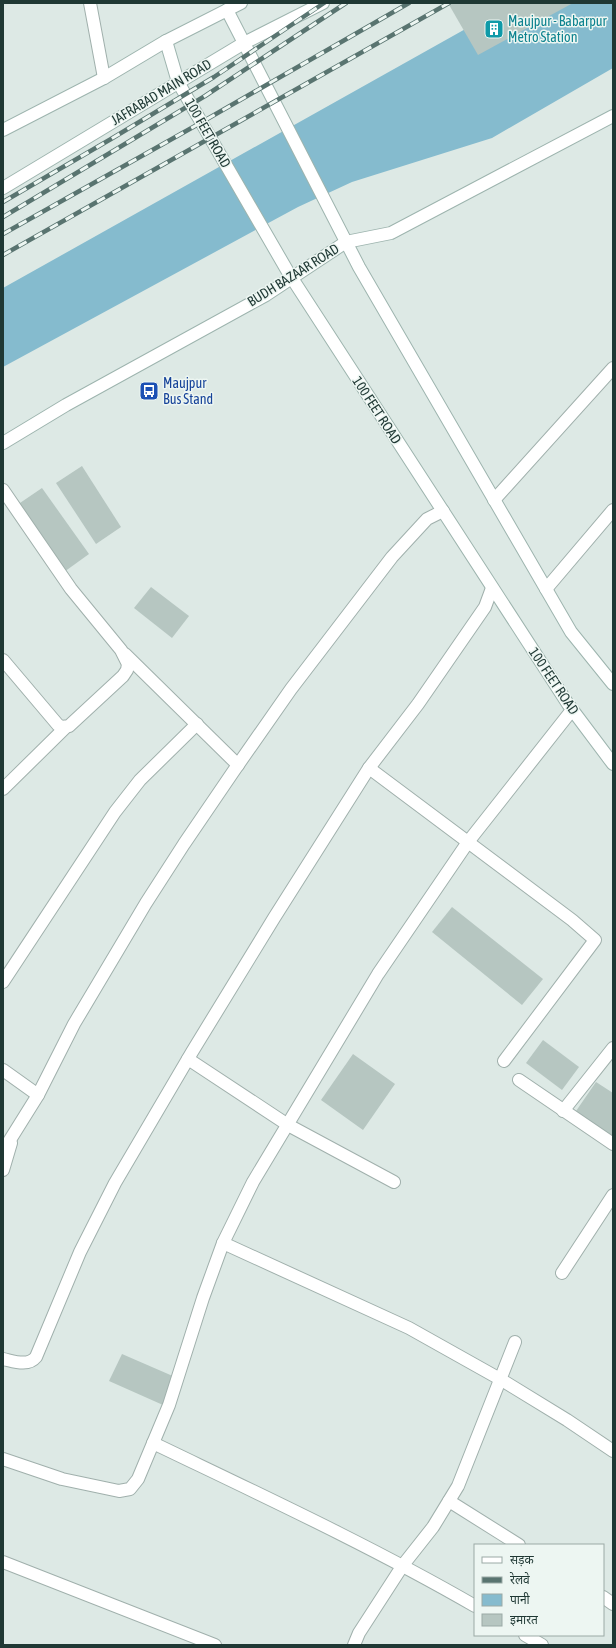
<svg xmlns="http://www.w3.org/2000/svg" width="616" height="1648" font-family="'Asap Condensed','Noto Sans Devanagari',sans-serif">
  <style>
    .water { fill: #85bbce }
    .building { fill: #b6c6c1 }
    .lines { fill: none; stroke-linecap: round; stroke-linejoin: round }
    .street-casing { stroke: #a0b0ac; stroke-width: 14 }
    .secondary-casing { stroke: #9db4ae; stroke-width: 14 }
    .street { stroke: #fff; stroke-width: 12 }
    .secondary { stroke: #fff; stroke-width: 12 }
    .rail-casing { stroke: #597470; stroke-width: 4.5 }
    .rail { stroke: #edf6f2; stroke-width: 3; stroke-dasharray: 9; stroke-linecap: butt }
    .labels { text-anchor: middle; stroke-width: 3; stroke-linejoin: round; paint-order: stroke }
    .culture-label { font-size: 14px; fill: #0d838f; stroke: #edf6f2; text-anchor: start }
    .street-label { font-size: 14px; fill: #1f3834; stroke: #edf6f2 }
    .transit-label { font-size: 14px; fill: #164399; stroke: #edf6f2; text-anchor: start }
  </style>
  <rect width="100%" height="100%" fill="#dde9e5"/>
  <!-- water -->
  <path class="water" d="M512,3H613V68L492,138L352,182L298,207L3,367V288Z"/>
  <!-- building -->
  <g class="building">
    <path d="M448,3H573L478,55Z"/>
    <path d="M82,466L121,527L96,544L56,483Z"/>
    <path d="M42,488L89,554L64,572L17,505Z"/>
    <path d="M151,587L189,616L172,638L134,608Z"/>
    <path d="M452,907L543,979L522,1005L432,932Z"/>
    <path d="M543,1040L579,1067L562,1090L526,1063Z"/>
    <path d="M353,1054L395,1084L363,1130L321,1100Z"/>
    <path d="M596,1082L613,1093V1141L574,1114Z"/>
    <path d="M122,1354L175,1377L163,1405L109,1381Z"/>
  </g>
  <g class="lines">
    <!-- street casing -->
    <g class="street-casing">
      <g id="street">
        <path d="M90,3L104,78"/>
        <path d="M3,490L71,589L121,650L128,664L127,670L123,676L69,726L62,727L58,725L3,660"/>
        <path d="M494,500L613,368"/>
        <path d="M546,589L613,510"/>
        <path d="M125,654L238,765"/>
        <path d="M369,768L572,920L595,940L504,1061"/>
        <path d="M3,789L66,727"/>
        <path d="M3,982L115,812L140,780L197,724"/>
        <path d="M188,1059L288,1125L394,1182"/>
        <path d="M3,1070L38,1095"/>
        <path d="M519,1080L613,1144"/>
        <path d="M563,1111L613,1048"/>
        <path d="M3,1151L38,1095L74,1024L146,903L184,844L233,772L291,689L392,557L427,519L443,511"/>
        <path d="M3,1170L11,1143"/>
        <path d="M223,1243L409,1328L500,1379L567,1420L613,1451"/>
        <path d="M562,1273L613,1195"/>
        <path d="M3,1359C13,1361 28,1367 36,1357L80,1252L115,1183L192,1052L274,918L369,768L418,704L485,607L492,588"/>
        <path d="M153,1443C261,1495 371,1546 475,1606"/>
        <path d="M3,1459L62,1479L119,1491L130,1489L138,1479L169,1405L203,1298L223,1243L253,1182L378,974L468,842L572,710"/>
        <path d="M449,1501L519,1545"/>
        <path d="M3,1562L215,1645"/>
        <path d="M603,1597L613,1604"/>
        <path d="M525,1635L542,1645"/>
        <path d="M354,1645L359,1633L403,1565L433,1527L458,1486L515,1342"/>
      </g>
    </g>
    <!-- secondary casing -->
    <g class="secondary-casing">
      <g id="secondary">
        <path d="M227,10L359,267L571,632L613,684"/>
        <path d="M166,41L178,82L288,272L568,704L613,764"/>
        <path d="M3,130L104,78L166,41L241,3"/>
        <path d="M3,188L244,43L323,3"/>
        <path d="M3,443L66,405L266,295L346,242L391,233L613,116"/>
      </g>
    </g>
    <!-- street -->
    <use href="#street" class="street"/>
    <!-- secondary -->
    <use href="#secondary" class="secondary"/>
    <!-- rail casing -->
    <g class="rail-casing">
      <g id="rail">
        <path d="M3,202L111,139L214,77L324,3"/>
        <path d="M3,217L205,96L346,3"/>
        <path d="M3,234L195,126L409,3"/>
        <path d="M3,255L449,3"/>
      </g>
    </g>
    <!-- rail -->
    <use href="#rail" class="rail"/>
  </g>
  <!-- icons -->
  <defs>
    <g id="building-square" transform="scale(1)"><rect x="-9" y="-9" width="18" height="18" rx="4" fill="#0f9aa8" stroke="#edf6f2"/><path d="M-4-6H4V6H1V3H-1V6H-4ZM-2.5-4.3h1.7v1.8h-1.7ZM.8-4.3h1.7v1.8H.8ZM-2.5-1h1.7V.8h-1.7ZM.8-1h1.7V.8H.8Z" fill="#fff"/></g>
    <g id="bus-square" transform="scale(1)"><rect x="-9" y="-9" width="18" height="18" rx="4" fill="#1a4fb4" stroke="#edf6f2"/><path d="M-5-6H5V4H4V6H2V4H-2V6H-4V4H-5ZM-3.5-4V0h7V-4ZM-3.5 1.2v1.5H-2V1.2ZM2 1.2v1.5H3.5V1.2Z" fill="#fff"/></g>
  </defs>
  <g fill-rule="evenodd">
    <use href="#building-square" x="494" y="29"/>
    <use href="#bus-square" x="149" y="391"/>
  </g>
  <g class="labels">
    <!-- culture labels -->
    <g class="culture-label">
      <text x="508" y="26">Maujpur - Babarpur<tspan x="508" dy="16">Metro Station</tspan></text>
    </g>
    <!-- street labels -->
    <g class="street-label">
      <text transform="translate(161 92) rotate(-31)" y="5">JAFRABAD MAIN ROAD</text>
      <text transform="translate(208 133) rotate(60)" y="5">100 FEET ROAD</text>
      <text transform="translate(293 275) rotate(-32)" y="5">BUDH BAZAAR ROAD</text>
      <text transform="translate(377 410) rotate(57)" y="5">100 FEET ROAD</text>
      <text transform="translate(554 681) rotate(56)" y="5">100 FEET ROAD</text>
    </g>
    <!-- transit labels -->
    <g class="transit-label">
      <text x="163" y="388">Maujpur<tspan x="163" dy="16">Bus Stand</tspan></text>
    </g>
  </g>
  <!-- border -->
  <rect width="616" height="1648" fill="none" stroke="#1f3834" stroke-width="8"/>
  <!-- legend -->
  <rect x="474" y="1544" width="130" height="92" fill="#edf6f2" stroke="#9baaa6"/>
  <rect x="482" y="1557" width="20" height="6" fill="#ffffff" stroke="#9baaa6"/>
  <text x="510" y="1564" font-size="12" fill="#1f3834">सड़क</text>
  <rect x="482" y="1577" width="20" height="6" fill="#597470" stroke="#9baaa6"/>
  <text x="510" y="1584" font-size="12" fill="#1f3834">रेलवे</text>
  <rect x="482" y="1594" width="20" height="12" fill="#85bbce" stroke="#9baaa6"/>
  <text x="510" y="1604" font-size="12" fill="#1f3834">पानी</text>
  <rect x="482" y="1614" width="20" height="12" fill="#b6c6c1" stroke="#9baaa6"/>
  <text x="510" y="1624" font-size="12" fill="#1f3834">इमारत</text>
</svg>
